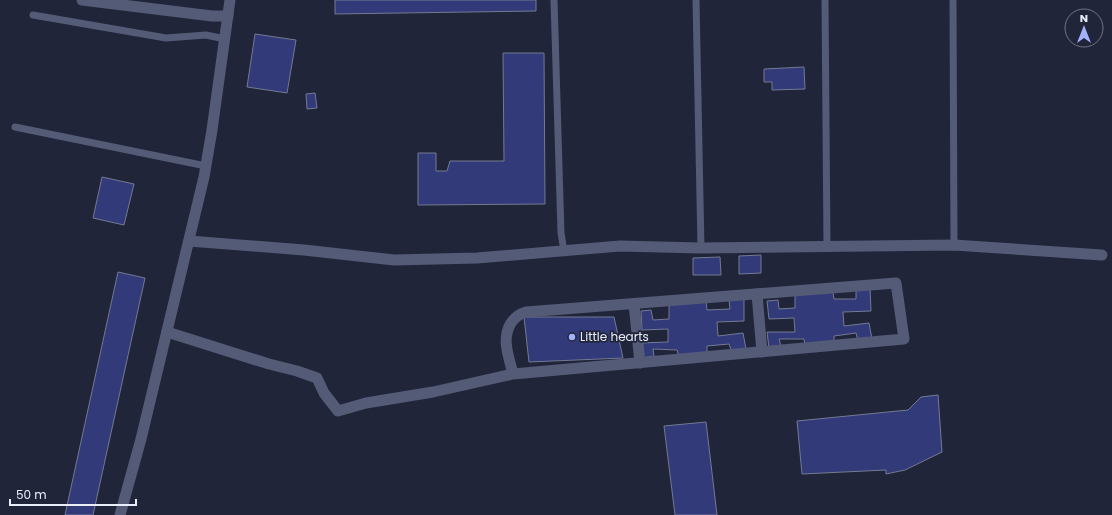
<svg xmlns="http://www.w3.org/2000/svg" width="1112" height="515" font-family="Poppins,sans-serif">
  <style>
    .building { fill: #323a79; stroke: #737a92 }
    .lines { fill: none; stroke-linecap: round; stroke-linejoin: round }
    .service { stroke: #545b77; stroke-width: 7 }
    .minor { stroke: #545b77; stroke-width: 11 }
    .poi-dot { fill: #a2b2fd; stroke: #202539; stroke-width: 1.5 }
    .labels { text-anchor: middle; stroke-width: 3.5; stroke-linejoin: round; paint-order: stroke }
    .poi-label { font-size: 12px; fill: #eaedfb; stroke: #202539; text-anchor: start }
  </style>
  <rect width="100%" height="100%" fill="#202539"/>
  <!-- building -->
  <g class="building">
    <path d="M335,0H536V11L335,14Z"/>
    <path d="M255,34L296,40L287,93L247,87Z"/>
    <path d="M503,53H544L545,204L418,205V153H436V171H447L450,161H504Z"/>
    <path d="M804,67L805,89L772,90V82H764V69Z"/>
    <path d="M315,93L317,108L307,109L306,94Z"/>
    <path d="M102,177L134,184L124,225L93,218Z"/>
    <path d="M761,255V273L739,274V256Z"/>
    <path d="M720,257L721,275H693V258Z"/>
    <path d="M118,272L145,278L93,515H65Z"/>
    <path d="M870,288L871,311L843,312L844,326L869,323L872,339L858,341L856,333L834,336V344L805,346L804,339H779L781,346L769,348L767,332H795L794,318L769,319L767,301L778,300L779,309L795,308V295L833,292L834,299H856V289Z"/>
    <path d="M744,299V321L717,322L718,336L743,333L746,349L732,352L729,344L707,346V354L679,357L677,350L653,349L654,356L642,358L641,343L668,342V329L642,330L641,311L651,310L653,320L669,319V305L706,302L707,310L730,309L729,300Z"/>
    <path d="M524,317H614L623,358L529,362Z"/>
    <path d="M938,395L942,452L905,470L886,474V470L802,474L797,421L908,410L921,397Z"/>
    <path d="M706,422L717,515H675L664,426Z"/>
  </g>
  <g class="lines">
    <!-- service -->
    <g class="service">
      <path d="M554,0L561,233L564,251"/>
      <path d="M696,0L701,248"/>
      <path d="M825,0L827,246"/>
      <path d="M953,0L954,245"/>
      <path d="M33,15L166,38L206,35L225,39"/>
      <path d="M15,127L206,166"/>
    </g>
    <!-- minor -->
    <g class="minor">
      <path d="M82,0L212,16H228"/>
      <path d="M189,241L304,250L394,260L477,258L620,246L701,248L954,245L1102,255"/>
      <path d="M757,294L762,352"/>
      <path d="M634,304L640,363"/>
      <path d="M167,332L269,364L297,371L317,378L324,393L338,411L366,403L433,392L513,374L904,339L896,283L526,312C519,314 515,317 511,323C501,339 509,357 513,374"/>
      <path d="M120,515L141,439L204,177L212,130L230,0"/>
    </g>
  </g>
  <!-- markers -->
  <circle class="poi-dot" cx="572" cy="337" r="4"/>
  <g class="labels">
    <!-- poi labels -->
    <g class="poi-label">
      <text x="580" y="341">Little hearts</text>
    </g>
  </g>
  <!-- north arrow -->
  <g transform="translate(1084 28)"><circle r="19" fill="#202539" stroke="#717587"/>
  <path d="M0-3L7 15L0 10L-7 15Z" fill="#a2b2fd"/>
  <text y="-6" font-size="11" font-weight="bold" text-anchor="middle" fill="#eaedfb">N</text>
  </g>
  <!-- scale -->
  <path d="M10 499v6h126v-6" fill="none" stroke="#eaedfb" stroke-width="2"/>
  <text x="16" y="499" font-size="12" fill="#eaedfb" stroke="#202539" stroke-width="3" paint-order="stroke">50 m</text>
</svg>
